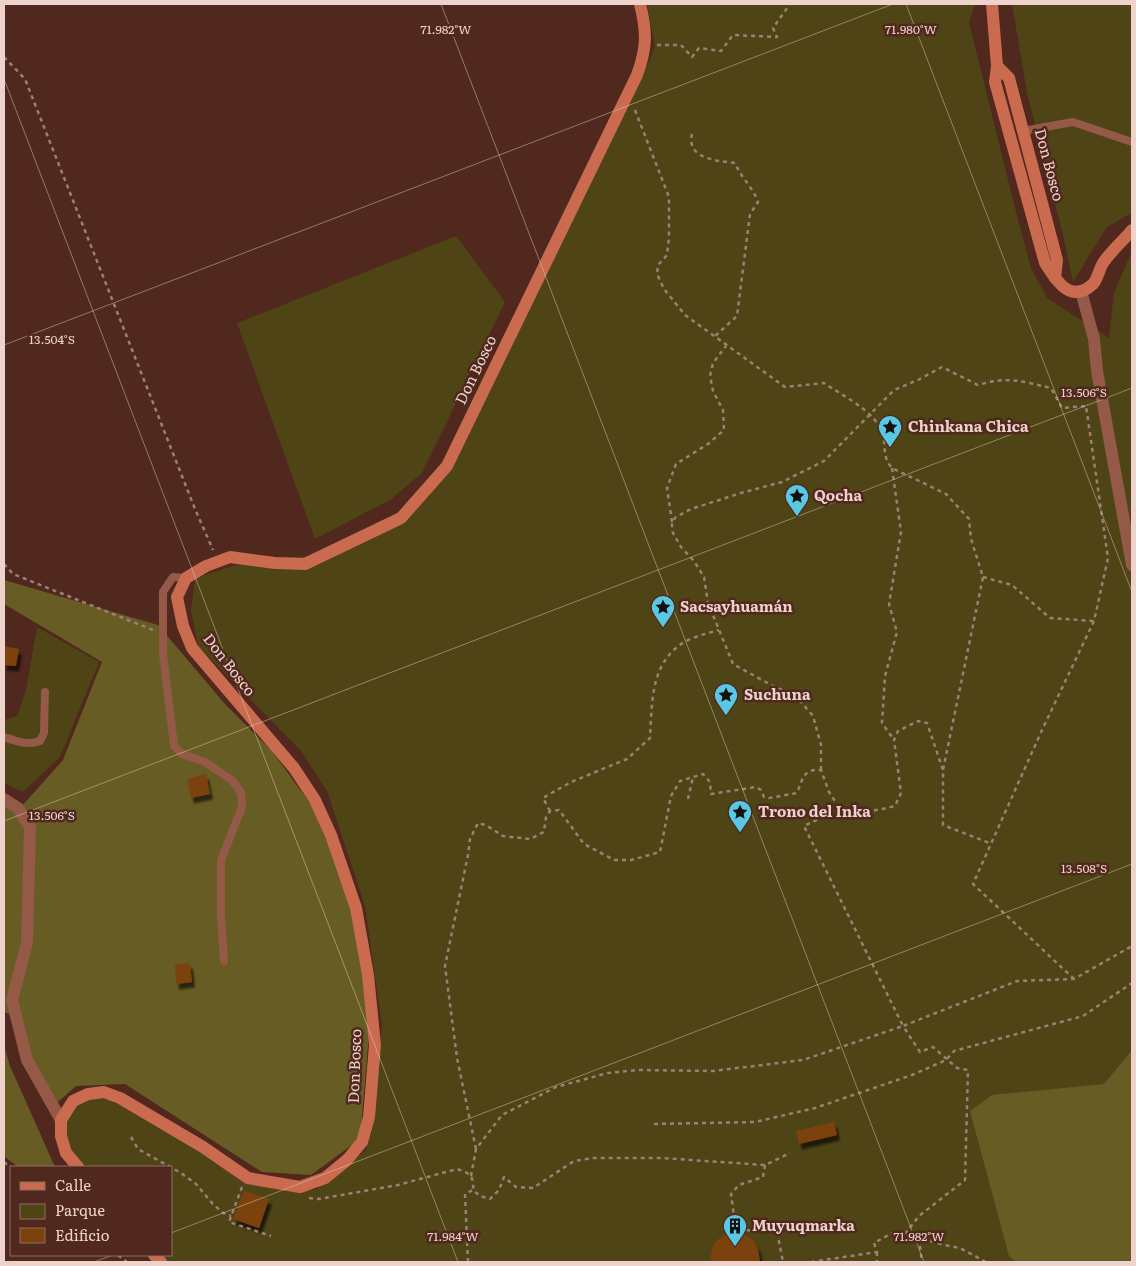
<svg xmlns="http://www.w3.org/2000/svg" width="1136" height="1266" font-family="Literata,serif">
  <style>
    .green { fill: #4e4415 }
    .forest { fill: #685c25 }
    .building { fill: #7c420b; filter: url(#shadow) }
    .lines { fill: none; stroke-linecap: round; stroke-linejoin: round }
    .path { stroke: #9f7e75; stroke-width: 2.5; stroke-dasharray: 4 4; stroke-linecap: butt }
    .lane { stroke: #955948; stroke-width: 8 }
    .street { stroke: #955948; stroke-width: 12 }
    .secondary { stroke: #ca6b50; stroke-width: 12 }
    .ticks { fill: none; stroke: #edd3cc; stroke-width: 1; stroke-opacity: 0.45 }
    .labels { text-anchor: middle; stroke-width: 5; stroke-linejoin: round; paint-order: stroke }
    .street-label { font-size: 15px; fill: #edd3cc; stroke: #50281d }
    .poi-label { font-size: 15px; font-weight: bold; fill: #edd3cc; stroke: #50281d; text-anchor: start }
    .ticks-label { font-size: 12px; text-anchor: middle; fill: #edd3cc; stroke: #50281d; stroke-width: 5; stroke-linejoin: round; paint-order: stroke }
  </style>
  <defs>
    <filter id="shadow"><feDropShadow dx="3" dy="5.5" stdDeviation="1" flood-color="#0009"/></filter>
  </defs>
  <rect width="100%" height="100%" fill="#50281d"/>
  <!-- green -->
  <g class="green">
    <path d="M647,4H975L969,22L1015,208L1031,268L1047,298L1109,338L1114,293L1132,251V1262H165L158,1255H171V1167H78L66,1153L65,1108L73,1101L104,1096L255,1184L315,1190L366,1150L382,1026L365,906L327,791L301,751L198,646L191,611L195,578L259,558L327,556L401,520L448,467L639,84L655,47Z"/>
    <path d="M1012,4H1132V213L1107,227L1073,282L1063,235L1027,93Z"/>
    <path d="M456,236L505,302L422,473L390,500L315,539L237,323Z"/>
    <path d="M37,627L99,662L60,757L23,792L4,783V720L17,716L26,690Z"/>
  </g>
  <!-- forest -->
  <g class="forest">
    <path d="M4,580L158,625L224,703L272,751L317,813L346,890L361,953L369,1035L360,1139L311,1175L262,1172L125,1084L76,1086L51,1108L12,1015L4,1012V796L22,806L63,760L102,662L4,604Z"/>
    <path d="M4,1046L10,1066L55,1167H18L4,1156Z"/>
    <path d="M1132,1050V1262H1016L1009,1256L970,1111L992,1095L1104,1084Z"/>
  </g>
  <!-- building -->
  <g class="building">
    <path d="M4,646L19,649L16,666L4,665Z"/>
    <path d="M206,774L210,794L191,798L187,779Z"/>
    <path d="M190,963L192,982L176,984L175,964Z"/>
    <path d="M834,1122L837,1135L799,1144L796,1131Z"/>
    <path d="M244,1191L269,1199L259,1228L233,1219Z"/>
    <path d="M734,1233H742L753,1240L758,1248L760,1262H710L712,1248L717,1240L727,1234Z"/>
  </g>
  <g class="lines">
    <!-- path -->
    <g class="path">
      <path d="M657,45H681L692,57L699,48L721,51L733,35L777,37L773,28L790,4"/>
      <path d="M4,57L25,79L195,509L213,550"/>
      <path d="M635,110L669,197V237L667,255L658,265L657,274L664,289L685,315L785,387L824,383C843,396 877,412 883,435C886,448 882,456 892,468L946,494L969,519L971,539L983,577L943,770V825L992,844"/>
      <path d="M692,134C686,159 718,161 735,163C741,178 753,187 758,202L750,214L737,316L714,337"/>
      <path d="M892,468L901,532L889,604L897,632L885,676L882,723L894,740"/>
      <path d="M672,522L667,488L676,464L708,444L724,430L723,410L713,391L710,376L713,363L726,346"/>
      <path d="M4,564L13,574L153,630"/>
      <path d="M983,577L1012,585L1050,618L1094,621"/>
      <path d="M821,770V745L813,716L802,703L790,693L773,686L733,664L708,603L704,577L694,561L681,547L672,531V522L676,517L691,509L741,493L782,482L824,461L894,390L918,380L942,367L978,385C1009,376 1020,381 1051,388L1062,408L1086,406"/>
      <path d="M688,799L693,777"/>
      <path d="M550,811L543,798L571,782L627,759L650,738C652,707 650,670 676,648C687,638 705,634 719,630"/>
      <path d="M1074,979L973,884L1042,730L1094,621L1108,558L1086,406L1088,405"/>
      <path d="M654,1124L755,1122L815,1108L912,1075L946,1060L954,1051L1083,1016L1132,983"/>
      <path d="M131,1137L138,1149L181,1173L196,1184L212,1203L223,1213L231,1216"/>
      <path d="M476,1149L457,1058L445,966L468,855L470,839L478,823L486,825L503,836L530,839L544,832L546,817L550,811L559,810L584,844L614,860H631L660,852L671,796L680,781L703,774L710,782L711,794L756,787L761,790L764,797L769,798L797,793C803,778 803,769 821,770L829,792L840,809C860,814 875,811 895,806L901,793L894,740L898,731L918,721L927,723L943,770"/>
      <path d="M4,1162L11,1168"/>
      <path d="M765,1165L763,1177L739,1185L731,1194L736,1230L777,1231L783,1262"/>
      <path d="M471,1176L476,1149L502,1115L556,1087L608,1073L638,1070L713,1071L803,1060L903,1026L804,826L840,809"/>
      <path d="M242,1187L229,1222L271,1236"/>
      <path d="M309,1198L319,1199L398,1185L457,1169C470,1173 474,1176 473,1190"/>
      <path d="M905,1234L919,1216L965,1180L968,1070L957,1068L933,1047L920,1052L903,1026L1017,981L1074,979L1132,946"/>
      <path d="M919,1238L922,1262"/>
      <path d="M877,1252V1262"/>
      <path d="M118,1255L127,1262"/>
      <path d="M468,1262L465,1194L473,1190L480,1196L490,1199L499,1190L504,1177L516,1187L533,1188L574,1161L593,1158H661L765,1165L790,1153"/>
      <path d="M811,1262L877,1252L874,1243L892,1233L905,1234L944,1245L960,1248L986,1262"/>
    </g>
    <!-- lane -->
    <g class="lane">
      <path d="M1023,131L1073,122L1132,142"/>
      <path d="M186,578L173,577L163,592V654L174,746L182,754L205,762L233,781L241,793L242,807L221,860V915L224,961"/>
      <path d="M4,737C16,741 28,746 40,741L44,733L45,692"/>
    </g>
    <!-- street -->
    <g class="street">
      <path d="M1081,291L1094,339L1097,371L1132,565"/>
      <path d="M4,799L18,808L30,827L27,943L12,1000L27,1060L61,1120"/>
    </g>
    <!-- secondary -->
    <g class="secondary">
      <path d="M992,4L997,66L995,82L1045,263C1056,280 1070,305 1093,284C1098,279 1099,269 1103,263C1111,251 1123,241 1132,230"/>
      <path d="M997,66L1009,78L1057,260L1055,278"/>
      <path d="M78,1167L66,1153L61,1136V1120L73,1101L88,1094L104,1092L120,1098L203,1147L248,1178L300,1187L325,1178L347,1160L362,1142L369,1117L375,1045L368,975L356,908L331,835L315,800L294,768L192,648L183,626L177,597L186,578L206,566L230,557L275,563L305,564L401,518L447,466L637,75C647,48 647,32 640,4"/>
      <path d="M154,1255L161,1262"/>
    </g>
  </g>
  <!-- ticks -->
  <path class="ticks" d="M441,4L924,1262M906,4L1132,592M4,79L458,1262M4,345L893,4M4,821L1132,388M171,1233L1132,864M94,1262L113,1255"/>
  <!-- icons -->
  <defs>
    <g id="sight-pin" transform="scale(1.25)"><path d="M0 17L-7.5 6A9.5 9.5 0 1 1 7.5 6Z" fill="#59c8e4" stroke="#50281d"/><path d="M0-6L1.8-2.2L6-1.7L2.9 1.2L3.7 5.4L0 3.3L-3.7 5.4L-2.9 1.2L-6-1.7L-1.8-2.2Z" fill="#111"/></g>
    <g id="building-pin" transform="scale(1.25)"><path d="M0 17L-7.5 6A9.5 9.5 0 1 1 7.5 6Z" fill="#59c8e4" stroke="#50281d"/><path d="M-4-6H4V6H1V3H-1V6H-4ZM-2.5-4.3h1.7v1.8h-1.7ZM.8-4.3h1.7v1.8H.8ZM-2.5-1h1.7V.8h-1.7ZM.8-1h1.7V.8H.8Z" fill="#111"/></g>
  </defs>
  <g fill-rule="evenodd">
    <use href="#sight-pin" x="890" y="427"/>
    <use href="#sight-pin" x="797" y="496"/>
    <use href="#sight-pin" x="663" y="607"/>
    <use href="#sight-pin" x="726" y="695"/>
    <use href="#sight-pin" x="740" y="812"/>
    <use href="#building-pin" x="735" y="1226"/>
  </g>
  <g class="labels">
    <!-- street labels -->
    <g class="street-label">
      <text transform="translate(1049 165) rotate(75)" y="5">Don Bosco</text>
      <text transform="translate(476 370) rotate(-64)" y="5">Don Bosco</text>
      <text transform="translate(229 665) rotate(52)" y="5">Don Bosco</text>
      <text transform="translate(355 1066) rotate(-88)" y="5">Don Bosco</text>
    </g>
    <!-- poi labels -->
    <g class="poi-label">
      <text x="908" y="432">Chinkana Chica</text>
      <text x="814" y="501">Qocha</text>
      <text x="680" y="612">Sacsayhuamán</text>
      <text x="744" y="700">Suchuna</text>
      <text x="758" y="817">Trono del Inka</text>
      <text x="752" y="1231">Muyuqmarka</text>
    </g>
  </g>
  <g class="ticks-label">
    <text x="446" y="34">71.982°W</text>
    <text x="911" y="34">71.980°W</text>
    <text x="52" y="344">13.504°S</text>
    <text x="1084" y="397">13.506°S</text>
    <text x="52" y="820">13.506°S</text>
    <text x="1084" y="873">13.508°S</text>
    <text x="453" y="1241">71.984°W</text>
    <text x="919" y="1241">71.982°W</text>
  </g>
  <!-- border -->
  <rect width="1136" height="1266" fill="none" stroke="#edd3cc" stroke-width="10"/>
  <!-- legend -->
  <rect x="10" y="1166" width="162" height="90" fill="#50281d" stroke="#8f6c63"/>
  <rect x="20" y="1182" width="25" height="8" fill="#ca6b50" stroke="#8f6c63"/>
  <text x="55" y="1191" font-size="15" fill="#edd3cc">Calle</text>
  <rect x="20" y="1204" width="25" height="15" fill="#4e4415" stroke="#8f6c63"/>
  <text x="55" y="1216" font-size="15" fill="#edd3cc">Parque</text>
  <rect x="20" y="1228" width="25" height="15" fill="#7c420b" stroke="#8f6c63"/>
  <text x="55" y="1241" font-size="15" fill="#edd3cc">Edificio</text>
</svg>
